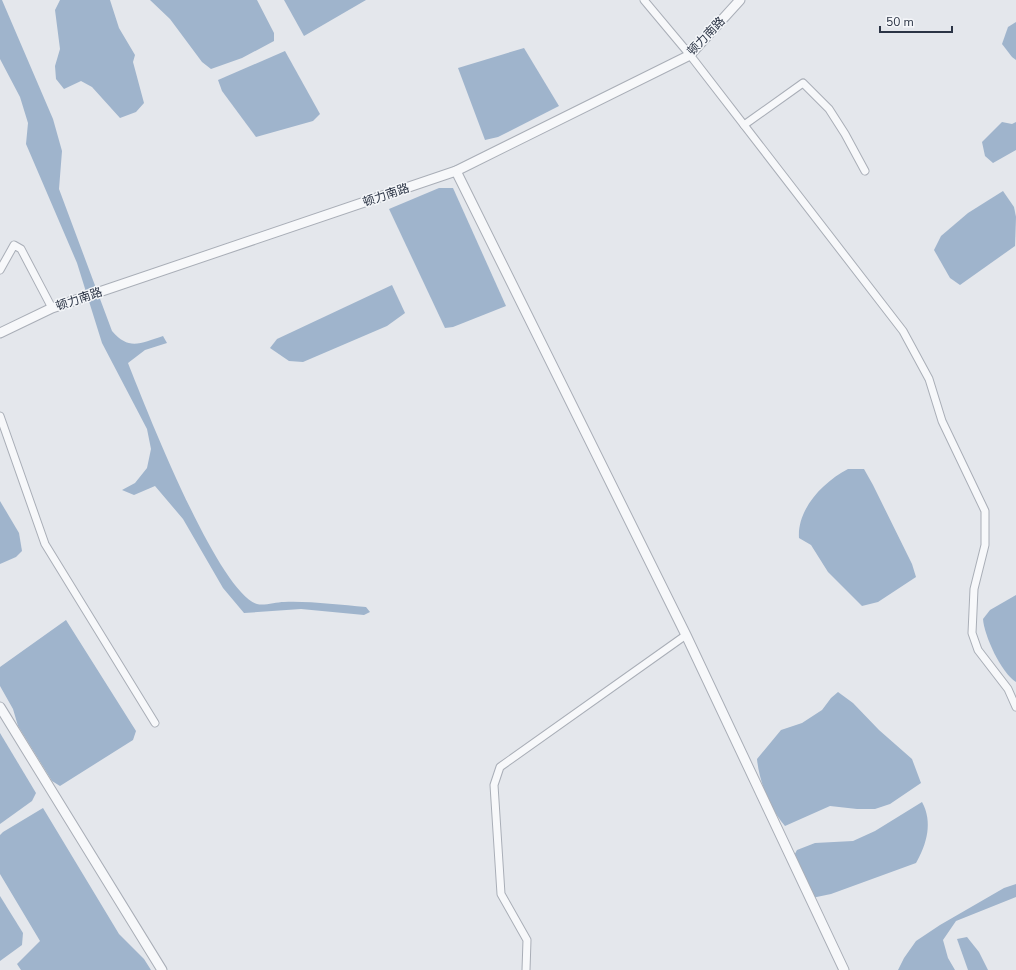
<svg xmlns="http://www.w3.org/2000/svg" width="1016" height="970" font-family="'Nunito Sans','Noto Sans SC',sans-serif">
  <style>
    .water { fill: #9fb4cc }
    .lines { fill: none; stroke-linecap: round; stroke-linejoin: round }
    .minor-casing { stroke: #a9aeb7; stroke-width: 9 }
    .tertiary-casing { stroke: #a9aeb7; stroke-width: 11 }
    .minor { stroke: #f7f8fa; stroke-width: 7 }
    .tertiary { stroke: #f7f8fa; stroke-width: 9 }
    .labels { text-anchor: middle; stroke-width: 3; stroke-linejoin: round; paint-order: stroke }
    .street-label { font-size: 12px; fill: #2b3445; stroke: #f4f6f9 }
  </style>
  <rect width="100%" height="100%" fill="#e4e7ec"/>
  <!-- water -->
  <g class="water">
    <path d="M0,0H2L53,119L62,151L59,189L112,331C129,351 141,343 163,336L167,343L145,350L128,363C145,406 217,591 257,604C264,606 276,602 284,602C311,601 339,605 366,607L370,612L364,615L301,609L244,613L223,588L183,519L155,486L134,495L122,490L135,483L147,468L151,449L147,429L102,343L77,263L26,144L28,123L20,97L0,59Z"/>
    <path d="M60,0H110L119,28L135,55L133,62L144,103L136,112L120,118L92,87L81,81L64,89L56,79L55,66L60,49L55,10Z"/>
    <path d="M150,0H257L274,33V41L242,58L211,69L202,62L170,19Z"/>
    <path d="M284,0H366L304,36Z"/>
    <path d="M1016,22V60L1012,57L1002,44L1008,27Z"/>
    <path d="M524,48L559,106L498,137L485,140L458,68Z"/>
    <path d="M285,51L320,114L313,121L256,137L222,91L218,80Z"/>
    <path d="M1002,122L1012,124L1016,122V150L993,163L985,156L982,142Z"/>
    <path d="M439,188H453L506,306L453,327L445,328L389,209Z"/>
    <path d="M1003,191L1014,207L1016,217L1015,246L960,285L950,278L934,250L941,236L968,213Z"/>
    <path d="M392,285L405,313L387,326L303,362L289,361L270,348L277,339Z"/>
    <path d="M848,469H864L873,485L912,564L916,577L878,602L862,606L828,572L811,545L799,538C797,509 823,482 848,469Z"/>
    <path d="M0,501L19,533L22,551L16,557L0,564Z"/>
    <path d="M1016,595V682C1001,673 984,635 983,619L990,610Z"/>
    <path d="M66,620L136,731L133,740L60,786L52,781L18,726L13,709L0,686V667Z"/>
    <path d="M838,692L853,703L879,730L912,759L921,783L890,804L875,809H857L830,806L785,826C770,809 759,781 757,759L781,730L802,723L822,710L831,698Z"/>
    <path d="M0,733L36,793L32,801L0,824Z"/>
    <path d="M922,802C933,822 927,844 916,863L831,894L807,899L791,861L797,850L815,843L853,841L875,831Z"/>
    <path d="M43,808L119,934L144,959L151,970H21L17,964L40,941L0,874V835L3,832Z"/>
    <path d="M1016,884V897L956,921L943,940L948,958L955,970H898L904,958L916,941L940,925L1004,888Z"/>
    <path d="M0,896L23,933L22,945L0,961Z"/>
    <path d="M967,937L979,952L988,970H968L957,939Z"/>
  </g>
  <g class="lines">
    <!-- minor casing -->
    <g class="minor-casing">
      <g id="minor">
        <path d="M644,0L690,55L903,331L929,379L942,421L985,511V545L974,589L972,633L978,650L1008,689L1016,707"/>
        <path d="M744,125L803,83L829,109L845,134L865,171"/>
        <path d="M0,270L14,245L21,249L52,308"/>
        <path d="M0,416L45,544L155,723"/>
        <path d="M526,970L527,940L501,894L494,785L500,767L686,635"/>
      </g>
    </g>
    <!-- tertiary casing -->
    <g class="tertiary-casing">
      <g id="tertiary">
        <path d="M456,171L686,635L844,970"/>
        <path d="M0,333L52,308L456,171L690,55L740,0"/>
        <path d="M0,707L162,970"/>
      </g>
    </g>
    <!-- minor -->
    <use href="#minor" class="minor"/>
    <!-- tertiary -->
    <use href="#tertiary" class="tertiary"/>
  </g>
  <g class="labels">
    <!-- street labels -->
    <g class="street-label">
      <text transform="translate(706 36) rotate(-46)" y="4">顿力南路</text>
      <text transform="translate(386 195) rotate(-19)" y="4">顿力南路</text>
      <text transform="translate(79 299) rotate(-19)" y="4">顿力南路</text>
    </g>
  </g>
  <!-- scale -->
  <path d="M880 26v6h72v-6" fill="none" stroke="#2b3445" stroke-width="2"/>
  <text x="886" y="26" font-size="12" fill="#2b3445" stroke="#f4f6f9" stroke-width="3" paint-order="stroke">50 m</text>
</svg>
